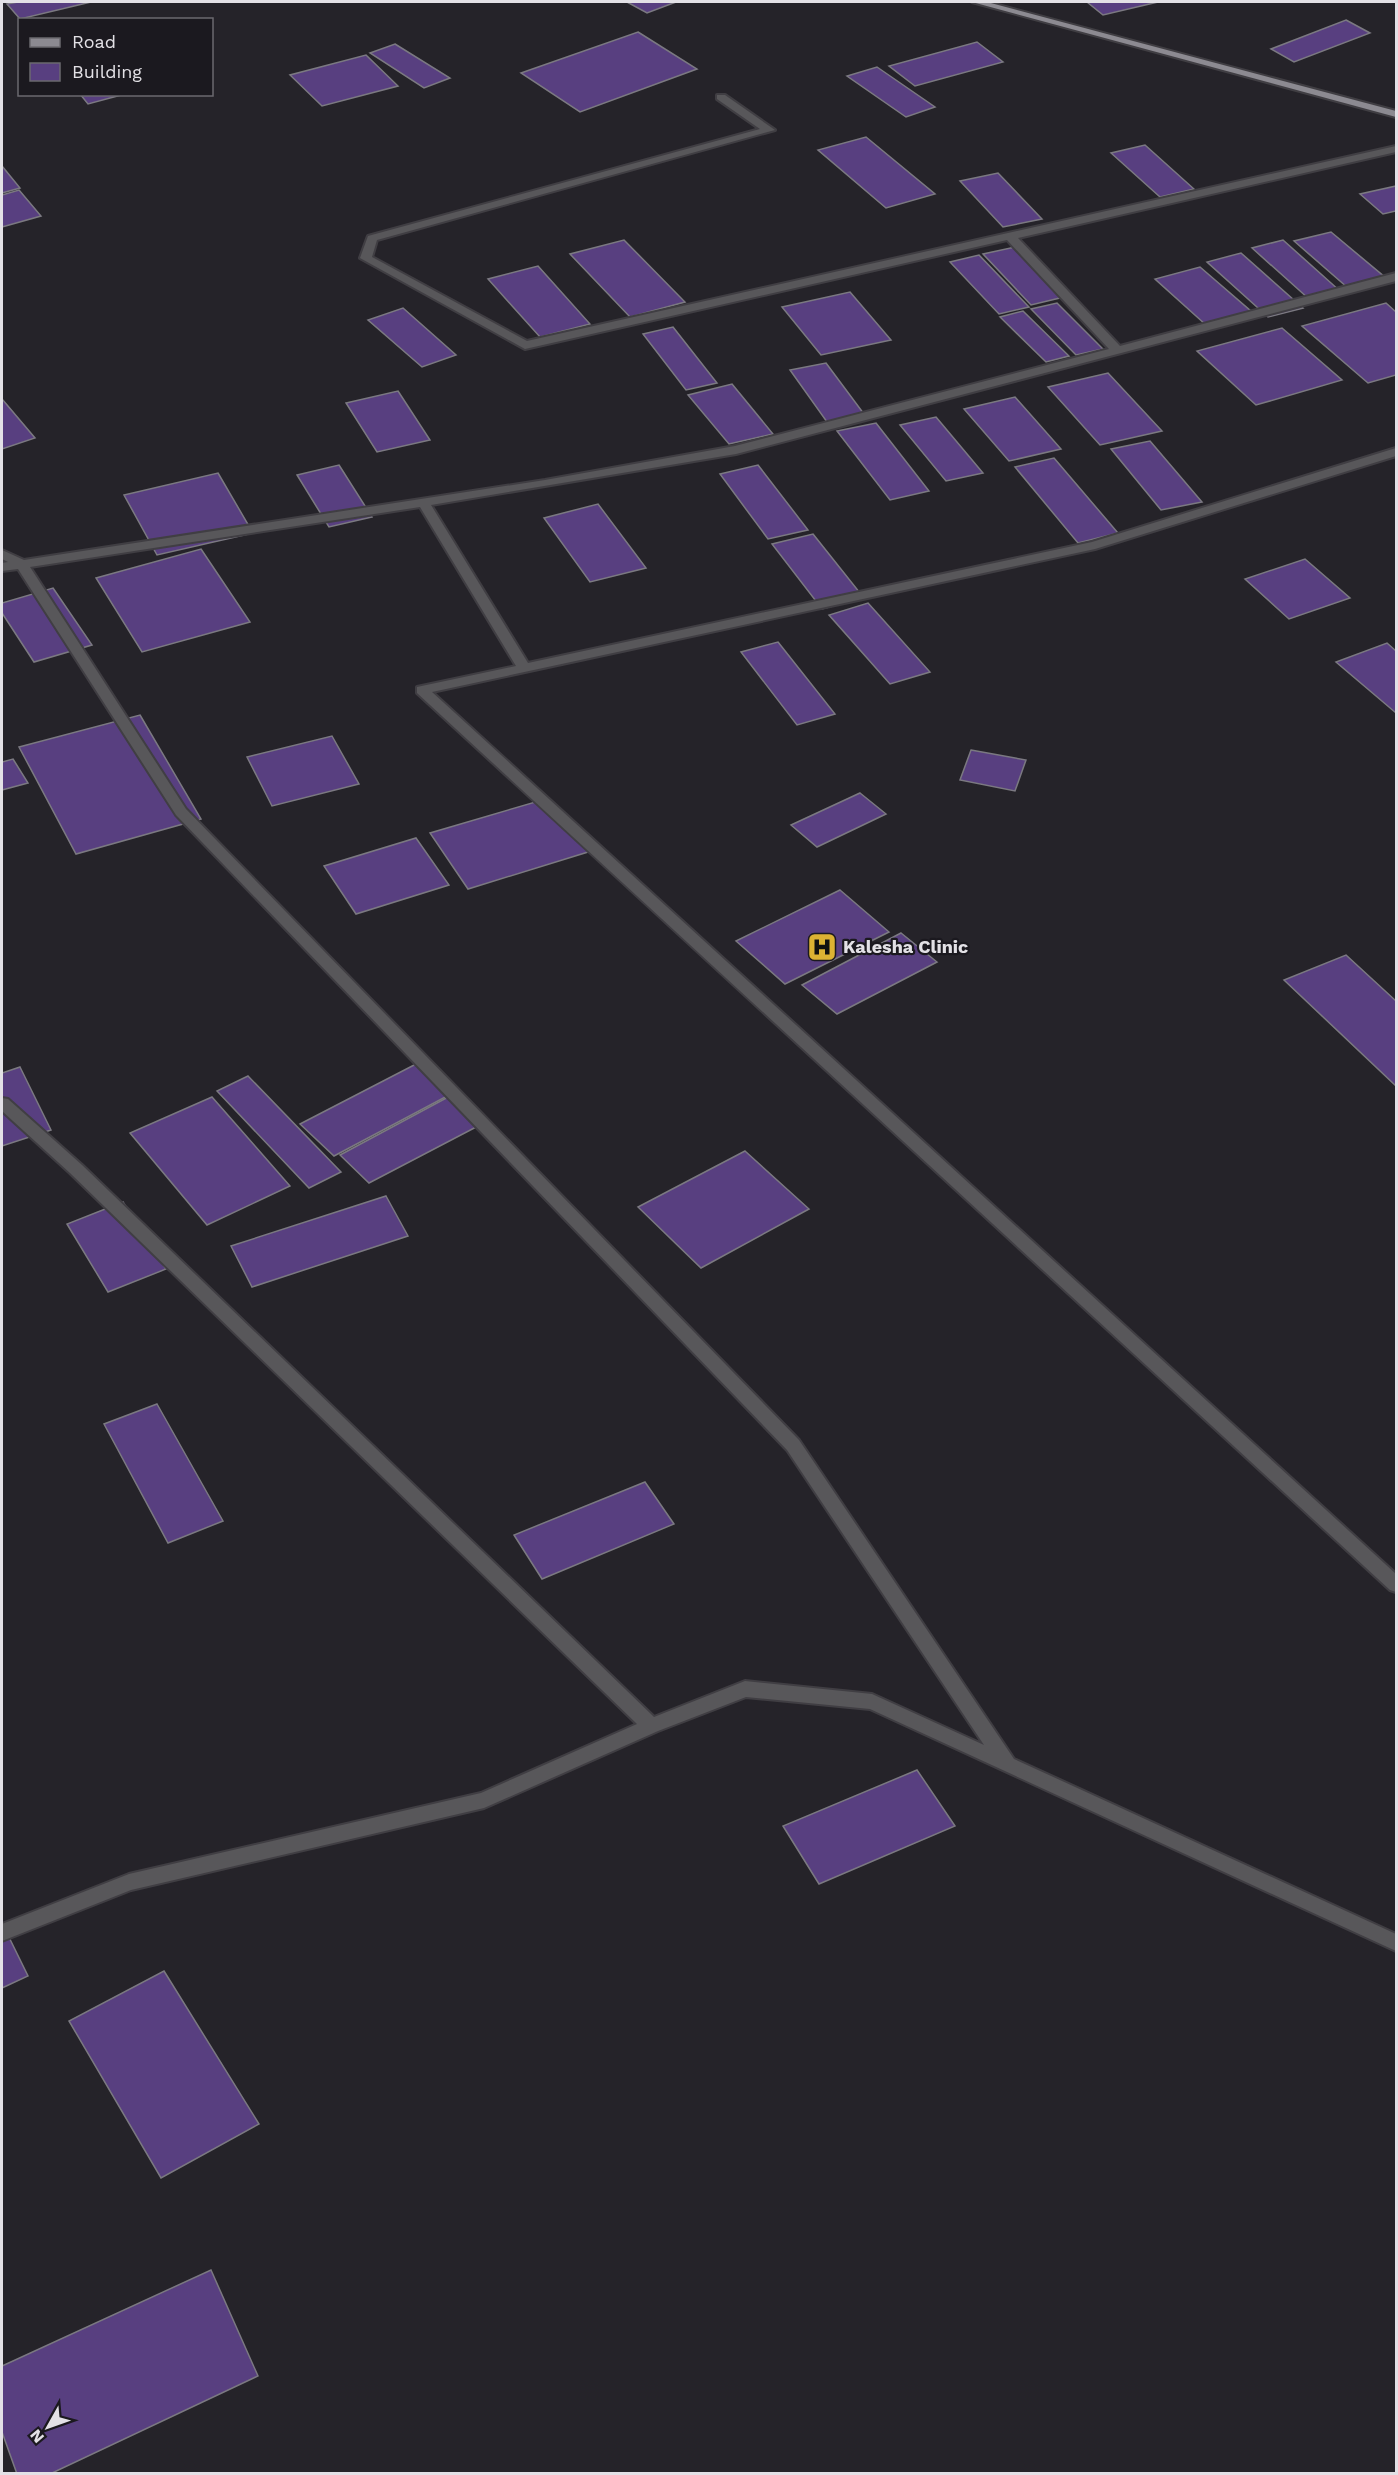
<svg xmlns="http://www.w3.org/2000/svg" width="1398" height="2475" font-family="'Work Sans',sans-serif">
  <style>
    .building { fill: #583f80; stroke: #7b7981; stroke-width: 1.5 }
    .lines { fill: none; stroke-linecap: round; stroke-linejoin: round }
    .minor-casing { stroke: #403e43; stroke-width: 4 }
    .primary-casing { stroke: #403e43; stroke-width: 4 }
    .minor { fill: #58575a; fill-rule: evenodd }
    .primary { fill: #8c8a91; fill-rule: evenodd }
    .labels { text-anchor: middle; stroke-width: 4.5; stroke-linejoin: round; paint-order: stroke }
    .poi-label { font-size: 18px; font-weight: bold; fill: #e3e1e6; stroke: #1b191f; text-anchor: start }
  </style>
  <rect width="100%" height="100%" fill="#252329"/>
  <!-- building -->
  <g class="building">
    <path d="M18,2H91L20,19L7,4Z"/>
    <path d="M627,2H676L647,13Z"/>
    <path d="M1087,2H1158L1103,15Z"/>
    <path d="M1346,20L1370,33L1294,62L1271,49Z"/>
    <path d="M638,32L697,69L580,112L521,73Z"/>
    <path d="M977,42L1003,62L915,86L889,66Z"/>
    <path d="M395,44L450,78L424,88L370,53Z"/>
    <path d="M366,55L398,86L322,106L290,75Z"/>
    <path d="M877,67L935,107L906,117L847,76Z"/>
    <path d="M80,94H125L88,104Z"/>
    <path d="M866,137L935,194L886,208L818,150Z"/>
    <path d="M1145,145L1194,189L1160,197L1111,153Z"/>
    <path d="M2,166L20,188L2,193Z"/>
    <path d="M998,173L1042,219L1003,227L960,181Z"/>
    <path d="M1396,186V211L1383,214L1360,194Z"/>
    <path d="M19,190L41,216L2,227V195Z"/>
    <path d="M1331,232L1386,278L1348,288L1294,241Z"/>
    <path d="M624,240L685,302L630,317L570,254Z"/>
    <path d="M1283,240L1340,291L1309,299L1252,248Z"/>
    <path d="M1015,247L1064,297L1031,305L983,254Z"/>
    <path d="M1241,253L1303,308L1268,317L1207,262Z"/>
    <path d="M979,255L1029,307L999,314L950,262Z"/>
    <path d="M538,266L590,324L540,337L488,279Z"/>
    <path d="M1200,267L1252,312L1206,325L1155,279Z"/>
    <path d="M850,292L891,340L821,355L782,307Z"/>
    <path d="M1057,303L1103,349L1076,355L1031,309Z"/>
    <path d="M1386,303L1396,312V375L1368,383L1302,326Z"/>
    <path d="M403,308L456,355L422,367L368,320Z"/>
    <path d="M1023,311L1069,356L1046,362L1000,317Z"/>
    <path d="M673,327L717,383L686,390L643,334Z"/>
    <path d="M1282,328L1342,380L1256,405L1197,351Z"/>
    <path d="M826,363L864,414L827,422L790,370Z"/>
    <path d="M1108,373L1162,431L1100,445L1048,387Z"/>
    <path d="M732,384L773,434L729,444L688,395Z"/>
    <path d="M398,391L430,440L377,452L346,403Z"/>
    <path d="M1015,397L1061,449L1009,461L964,409Z"/>
    <path d="M2,399L35,438L2,449Z"/>
    <path d="M936,417L983,473L946,481L900,425Z"/>
    <path d="M876,423L929,491L890,500L837,431Z"/>
    <path d="M1150,441L1202,502L1161,510L1111,449Z"/>
    <path d="M1054,458L1118,533L1078,543L1015,467Z"/>
    <path d="M339,465L372,517L329,527L297,475Z"/>
    <path d="M758,465L808,530L768,539L720,474Z"/>
    <path d="M218,473L253,533L157,555L124,495Z"/>
    <path d="M598,504L646,568L590,582L544,518Z"/>
    <path d="M813,534L864,598L822,609L772,544Z"/>
    <path d="M201,549L250,622L142,652L96,578Z"/>
    <path d="M1305,559L1350,598L1289,619L1245,579Z"/>
    <path d="M53,588L92,645L34,662L2,613V603Z"/>
    <path d="M868,603L930,672L890,684L829,615Z"/>
    <path d="M778,642L835,714L797,725L741,652Z"/>
    <path d="M1387,643L1396,651V713L1336,662Z"/>
    <path d="M140,715L201,819L76,854L19,747Z"/>
    <path d="M332,736L359,784L272,806L247,757Z"/>
    <path d="M971,750L1026,760L1015,791L960,780Z"/>
    <path d="M13,759L28,783L2,790V762Z"/>
    <path d="M860,793L886,814L817,847L791,825Z"/>
    <path d="M549,798L588,852L468,889L430,833Z"/>
    <path d="M416,838L449,885L356,914L324,866Z"/>
    <path d="M840,890L889,932L785,984L736,941Z"/>
    <path d="M901,933L937,962L837,1014L802,985Z"/>
    <path d="M1346,955L1396,1001V1086L1284,980Z"/>
    <path d="M418,1063L451,1094L334,1156L300,1124Z"/>
    <path d="M20,1067L51,1130L2,1146V1073Z"/>
    <path d="M248,1076L341,1172L309,1188L217,1091Z"/>
    <path d="M450,1096L480,1125L369,1183L340,1155Z"/>
    <path d="M212,1097L290,1186L207,1225L130,1133Z"/>
    <path d="M745,1151L809,1209L701,1268L638,1207Z"/>
    <path d="M386,1196L408,1236L252,1287L231,1246Z"/>
    <path d="M123,1202L166,1269L108,1292L67,1224Z"/>
    <path d="M157,1404L223,1521L168,1543L104,1424Z"/>
    <path d="M645,1482L674,1524L542,1579L514,1535Z"/>
    <path d="M917,1770L955,1826L819,1884L783,1826Z"/>
    <path d="M2,1923L28,1976L2,1988Z"/>
    <path d="M164,1971L259,2124L161,2178L69,2021Z"/>
    <path d="M211,2270L258,2376L50,2474H17L2,2432V2366Z"/>
  </g>
  <g class="lines">
    <!-- minor casing -->
    <g class="minor-casing">
      <path id="minor" d="M717,95H725L775,130L377,240L372,257L527,341L1396,146V152L1018,238L1120,346L1396,273V281L736,454L431,505L528,663L1092,542L1396,448V456L1095,549L432,692L1396,1574V1592L1390,1590L417,693V687L516,666L420,507L30,567L186,809L799,1440L1014,1759L1396,1934V1951L870,1709L746,1697L658,1731L484,1808L131,1890L2,1941V1924L129,1874L481,1793L637,1724L70,1173L2,1111V1098L8,1099L82,1165L654,1717L745,1681L872,1694L984,1745L787,1450L176,815L18,569L2,571V563L8,562L2,559V550L24,560L545,480L735,446L1109,349L1007,240L525,349L360,258L368,236L760,129L717,99Z"/>
    </g>
    <!-- primary casing -->
    <g class="primary-casing">
      <path id="primary" d="M972,2H987L1396,111V117Z"/>
    </g>
    <!-- minor -->
    <use href="#minor" class="minor"/>
    <!-- primary -->
    <use href="#primary" class="primary"/>
  </g>
  <!-- icons -->
  <defs>
    <g id="hospital-square" transform="scale(1.5)"><rect x="-9" y="-9" width="18" height="18" rx="4" fill="#dcb233" stroke="#1b191f"/><path d="M-5-5h3v3.5h4V-5h3V5h-3V1.5h-4V5h-3Z" fill="#111"/></g>
  </defs>
  <g fill-rule="evenodd">
    <use href="#hospital-square" x="822" y="947"/>
  </g>
  <g class="labels">
    <!-- poi labels -->
    <g class="poi-label">
      <text x="843" y="953">Kalesha Clinic</text>
    </g>
  </g>
  <!-- border -->
  <rect width="1398" height="2475" fill="none" stroke="#e3e1e6" stroke-width="6"/>
  <!-- legend -->
  <rect x="18" y="18" width="195" height="78" fill="#1b191f" stroke="#6b696f" stroke-width="1.5"/>
  <rect x="30" y="38" width="30" height="9" fill="#8c8a91" stroke="#6b696f" stroke-width="1.5"/>
  <text x="72" y="48" font-size="18" fill="#e3e1e6">Road</text>
  <rect x="30" y="63" width="30" height="18" fill="#583f80" stroke="#6b696f" stroke-width="1.5"/>
  <text x="72" y="78" font-size="18" fill="#e3e1e6">Building</text>
  <!-- north arrow -->
  <g transform="translate(48 2427) rotate(230)" stroke="#1b191f" stroke-width="4.5" paint-order="stroke">
  <path d="M0-4.5L10 22L0 15L-10 22Z" fill="#e3e1e6"/>
  <text y="-9" font-size="16" font-weight="bold" text-anchor="middle" fill="#e3e1e6">N</text>
  </g>
</svg>
